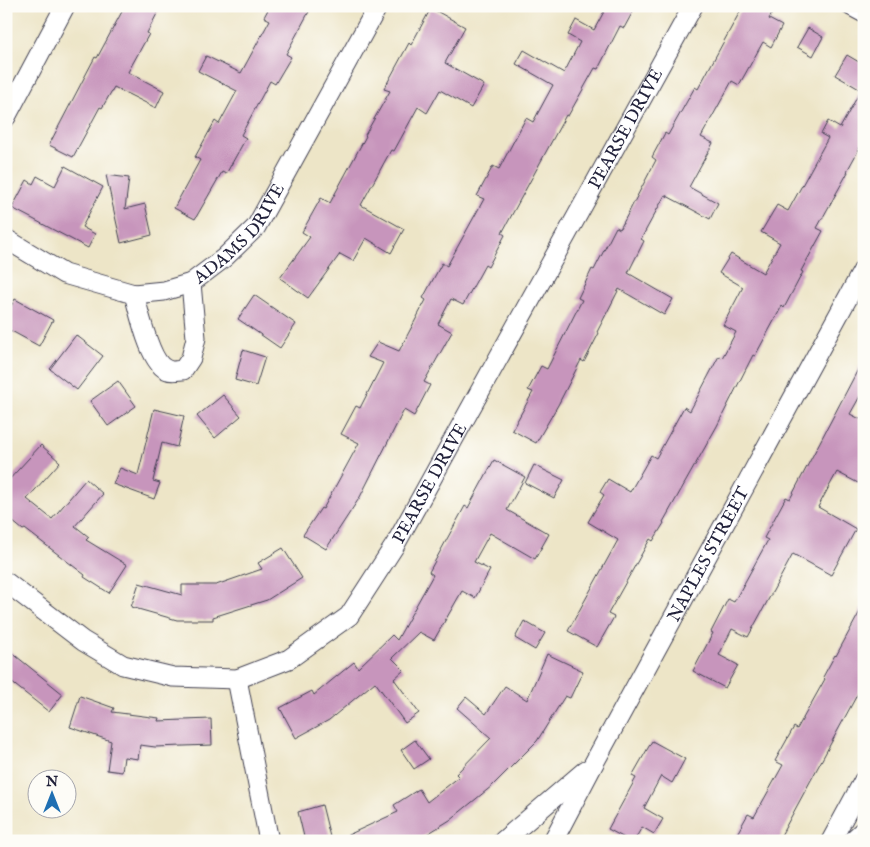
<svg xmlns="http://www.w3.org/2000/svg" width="870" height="847" font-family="'IM FELL English',serif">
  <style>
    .building { fill: #c795bc }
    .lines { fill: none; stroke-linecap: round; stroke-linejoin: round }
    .minor-casing { stroke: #403f50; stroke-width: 21 }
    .minor { stroke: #fff; stroke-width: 19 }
    .labels { text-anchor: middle; stroke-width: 5; stroke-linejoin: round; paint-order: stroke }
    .street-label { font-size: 18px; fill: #22223b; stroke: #fdfcf7 }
  </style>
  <rect width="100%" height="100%" fill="#fdfcf7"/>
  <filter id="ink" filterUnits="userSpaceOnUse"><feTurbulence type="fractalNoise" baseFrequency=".02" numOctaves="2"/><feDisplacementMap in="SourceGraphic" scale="10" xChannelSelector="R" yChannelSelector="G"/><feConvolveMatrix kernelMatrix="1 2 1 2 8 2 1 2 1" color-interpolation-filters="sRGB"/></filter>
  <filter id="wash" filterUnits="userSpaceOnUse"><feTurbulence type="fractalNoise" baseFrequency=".0096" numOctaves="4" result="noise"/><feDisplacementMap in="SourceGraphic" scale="20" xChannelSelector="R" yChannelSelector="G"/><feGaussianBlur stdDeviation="1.12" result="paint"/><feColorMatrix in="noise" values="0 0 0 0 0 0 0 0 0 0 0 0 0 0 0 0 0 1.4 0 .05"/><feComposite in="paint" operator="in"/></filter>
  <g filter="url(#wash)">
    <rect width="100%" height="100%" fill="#ede5c7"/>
    <g id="blocks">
      <!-- building -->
      <g class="building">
        <path d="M125,6H161L147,33L149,34L128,72L164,91L156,108L114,87L102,108L100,107L73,157L49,145L95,57L97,58Z"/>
        <path d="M270,6H312L286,54L291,57L275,84L270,81L241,135L246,138L226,174L222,172L195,219L174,208L200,160L195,157L215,121L219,124L237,91L198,71L206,56L241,73L270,20L264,17Z"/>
        <path d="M607,6H636L624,28L620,26L598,69L595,68L568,116L566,115L502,233L505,235L488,267L485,265L463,305L451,299L438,324L452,332L424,382L430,385L414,416L404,410L360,497L326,549L303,535L321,508L323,509L359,443L341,434L356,406L360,408L383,363L368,357L378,342L399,351L426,300L423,298L442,263L447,266L484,199L477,196L493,166L499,169L526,118L533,122L553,85L516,64L524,50L564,73L580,42L568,35L576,20L594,30Z"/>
        <path d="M743,6H776L769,19L782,26L771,47L763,42L739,85L732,81L701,137L713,143L689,187L718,203L710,219L665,195L641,239L644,241L628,273L673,299L664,315L619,289L597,332L599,333L584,362L581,360L558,405L536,443L512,430L533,392L528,390L541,366L547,369L582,300L578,298L592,269L594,270L616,227L620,229L656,160L652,157L665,133L668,135L695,87L698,89Z"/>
        <path d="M431,8L465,27L445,63L484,85L471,108L440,90L427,113L418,107L394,151L391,150L361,205L404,229L391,253L366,238L353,261L340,254L308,298L280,278L310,237L302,232L321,198L330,203L366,136L365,135L390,91L384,89L409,43L411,45Z"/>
        <path d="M808,28L823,37L813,56L797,47Z"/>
        <path d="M847,55L864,65V140L847,171L848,172L817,228L823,231L801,271L803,272L784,308L782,306L755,356L753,355L717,426L663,522L664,523L653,541L650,539L608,614L614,617L597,647L568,631L618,540L588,522L604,495L600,492L608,479L630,492L651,455L656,458L684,407L690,411L719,356L722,358L736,332L723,325L743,287L719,273L731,254L763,273L780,243L761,232L777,205L788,211L828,138L821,134L828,121L840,128L861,90L835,75Z"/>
        <path d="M65,166L103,187L82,227L95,234L88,248L12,208L27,180L33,184L37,176L55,186Z"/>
        <path d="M106,175L129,178L125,209L145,204L152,235L121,243Z"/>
        <path d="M254,295L296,324L280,348L238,319Z"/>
        <path d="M15,299L53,320L39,346L6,328V315Z"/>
        <path d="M76,335L103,356L77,390L50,369Z"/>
        <path d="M243,350L265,357L256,386L235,380Z"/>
        <path d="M864,358V389L850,414L864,421V472L858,483L837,472L818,507L856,529L831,575L793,554L748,637L732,629L719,655L738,665L725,688L693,671L713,633L711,632L728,599L734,602L768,540L764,538L786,497L790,499Z"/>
        <path d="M118,381L136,406L108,426L90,401Z"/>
        <path d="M223,395L241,416L215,438L197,416Z"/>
        <path d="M154,409L184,416L177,447L162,443L153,481L160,483L154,499L113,484L120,468L138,475Z"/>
        <path d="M41,445L60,462L27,499L52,519L86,479L103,494L75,526L89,537L86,540L127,565L109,593L84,577L85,575L25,529L23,530L6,516V483Z"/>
        <path d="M494,460L525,477L507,510L549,534L535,559L490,533L474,562L490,570L475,598L462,591L434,640L419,632L392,658L404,670L394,679L419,713L405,723L375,682L329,720L296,738L280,708L312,691L314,695L354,662L358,668L392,635L397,640L433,575L429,572L465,506L468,508Z"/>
        <path d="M534,465L564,480L554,498L525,483Z"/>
        <path d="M283,548L302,578L267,600L213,617V620H177L131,607L139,583L182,595V585H216L262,569L258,563Z"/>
        <path d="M864,604V682L778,841H733L748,814L754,817L783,765L775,761L794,727L797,729L825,679L823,677L835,655L836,656Z"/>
        <path d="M524,621L545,633L535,650L515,638Z"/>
        <path d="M6,648L63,694L49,712L6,678Z"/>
        <path d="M547,654L583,671L570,698L565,696L537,741L492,786L450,820L416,841H335L398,812L394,805L419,789L427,802L459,777L456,774L491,738L457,708L466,697L486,714L505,686L527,700Z"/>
        <path d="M80,696L114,708L112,712L159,718L158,721L211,719L212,745L155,747L140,745L138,759L124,757L122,772L107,770L111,741L70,727Z"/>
        <path d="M415,740L429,759L414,769L401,750Z"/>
        <path d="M652,741L685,759L672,783L661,776L644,808L663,819L654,834L642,827L634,841H630L608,829L636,778L632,776Z"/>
        <path d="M322,805L331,841H305L298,812Z"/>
      </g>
    </g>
  </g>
  <g filter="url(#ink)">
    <use href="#blocks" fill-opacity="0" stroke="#403f50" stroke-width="1"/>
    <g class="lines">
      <!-- minor casing -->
      <g class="minor-casing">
        <g id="minor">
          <path d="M851,6L864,13"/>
          <path d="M6,117L65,6"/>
          <path id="s1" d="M6,239L64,274L134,294L164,291L191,283L224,258L256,227L378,6"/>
          <path d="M134,294C139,311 150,365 168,370C172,372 179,370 183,370L191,358L196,338L191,283"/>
          <path id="s2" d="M6,582L83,641L123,665L173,677L237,679L289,659L349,616L395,545L693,6"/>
          <path d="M237,679L269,841"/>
          <path d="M503,841L586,770"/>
          <path id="s3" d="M553,841L594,763L864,268"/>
          <path d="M831,841L864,780"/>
          <path d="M852,841L864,830"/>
        </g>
      </g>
      <!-- minor -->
      <use href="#minor" class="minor"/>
    </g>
  </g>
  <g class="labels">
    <!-- street labels -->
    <g class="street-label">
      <text dy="6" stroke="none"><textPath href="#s2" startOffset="949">PEARSE DRIVE</textPath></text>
      <text dy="6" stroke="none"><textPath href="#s1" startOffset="269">ADAMS DRIVE</textPath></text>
      <text dy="6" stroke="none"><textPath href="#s2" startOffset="544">PEARSE DRIVE</textPath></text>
      <text dy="6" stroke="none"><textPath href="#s3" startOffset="326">NAPLES STREET</textPath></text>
    </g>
  </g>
  <!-- margin -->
  <rect width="870" height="847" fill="none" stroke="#fdfcf7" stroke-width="25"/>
  <!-- north arrow -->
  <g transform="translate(52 794)"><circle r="24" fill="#fdfcf7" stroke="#a5a5ac"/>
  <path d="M0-4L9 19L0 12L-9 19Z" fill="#1f6fb2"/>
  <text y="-8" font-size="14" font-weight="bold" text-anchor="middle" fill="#22223b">N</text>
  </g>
</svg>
